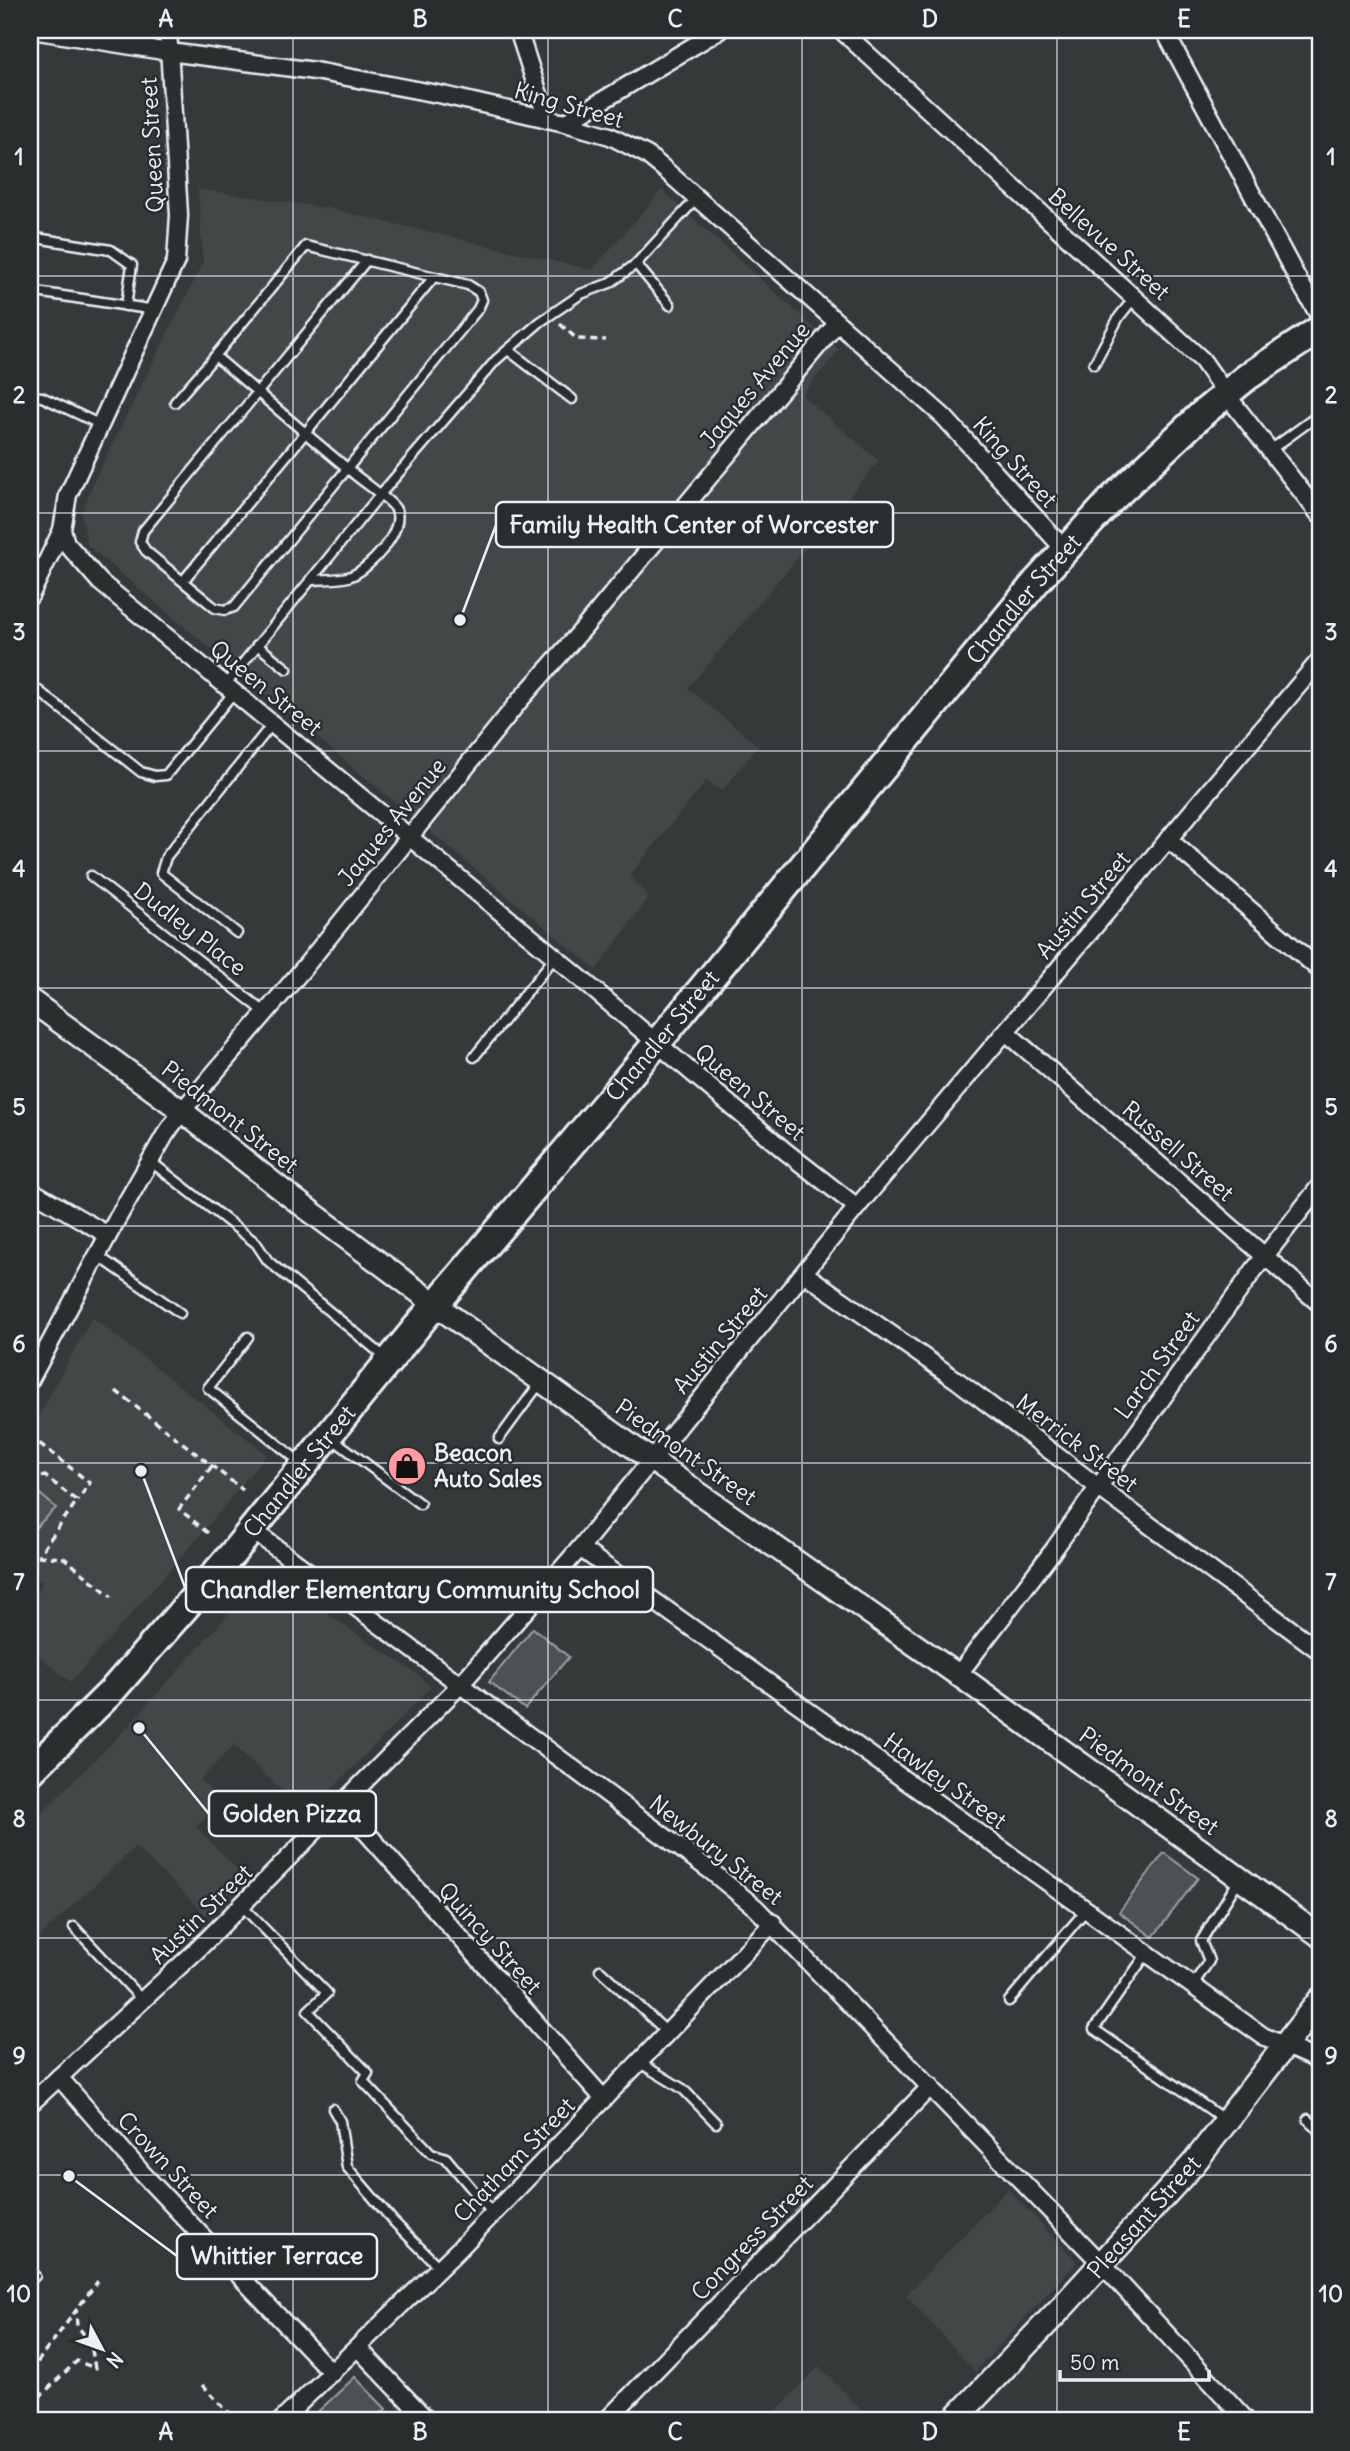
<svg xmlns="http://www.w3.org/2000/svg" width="1350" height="2451" font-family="Delius,sans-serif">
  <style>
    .built { fill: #424647 }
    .green { fill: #4d5152; stroke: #9aa1a5; stroke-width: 2 }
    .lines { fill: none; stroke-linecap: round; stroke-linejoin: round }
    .service-casing { stroke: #e8f1f8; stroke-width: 13 }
    .minor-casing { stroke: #e8f1f8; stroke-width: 21 }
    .tertiary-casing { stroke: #e8f1f8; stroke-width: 26 }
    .secondary-casing { stroke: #e8f1f8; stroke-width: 28 }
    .primary-casing { stroke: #e8f1f8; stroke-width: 32 }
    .path { stroke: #e8f1f8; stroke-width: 3.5; stroke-dasharray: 7 5; stroke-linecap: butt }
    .service { stroke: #2a2d2e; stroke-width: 8 }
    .minor { stroke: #2a2d2e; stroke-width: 16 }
    .tertiary { stroke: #2a2d2e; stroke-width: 21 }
    .secondary { stroke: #2a2d2e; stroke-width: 23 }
    .primary { stroke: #2a2d2e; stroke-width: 26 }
    .grid { fill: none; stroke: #e8f1f8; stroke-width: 2; stroke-opacity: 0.55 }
    .labels { text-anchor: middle; stroke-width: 5; stroke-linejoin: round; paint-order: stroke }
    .street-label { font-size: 23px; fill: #e8f1f8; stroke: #2a2d2e }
    .poi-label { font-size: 23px; font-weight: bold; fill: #e8f1f8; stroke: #2a2d2e; text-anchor: start }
    .leader { fill: none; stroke: #e8f1f8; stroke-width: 2.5 }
    .callout-dot { fill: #e8f1f8; stroke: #2a2d2e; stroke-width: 2.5 }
    .callout { fill: #2a2d2e; stroke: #e8f1f8; stroke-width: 2.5 }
    .callout-label { font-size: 24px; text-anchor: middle; font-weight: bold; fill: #e8f1f8 }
    .neatline { fill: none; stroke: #e8f1f8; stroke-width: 2.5 }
    .grid-label { font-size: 23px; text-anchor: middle; font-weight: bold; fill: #e8f1f8 }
  </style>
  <rect width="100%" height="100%" fill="#35393a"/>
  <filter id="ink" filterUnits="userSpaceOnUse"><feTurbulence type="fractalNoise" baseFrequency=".0143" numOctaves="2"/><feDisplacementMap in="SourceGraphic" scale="14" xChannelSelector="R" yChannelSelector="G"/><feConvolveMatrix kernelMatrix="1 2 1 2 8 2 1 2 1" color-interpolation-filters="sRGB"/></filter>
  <g filter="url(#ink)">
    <!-- built -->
    <g class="built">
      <path d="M198,189L327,208L592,270L662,190L839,350L802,395L879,461L688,688L758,746L722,791L707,780L630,875L649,897L596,970L88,546L81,514L95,479L203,262Z"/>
      <path d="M92,1317L267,1454L186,1552L71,1682L30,1649V1607L43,1581L30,1574V1432Z"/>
      <path d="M267,1568L348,1628L416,1673L431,1687L307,1815L234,1745L200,1780L221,1801L196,1827L245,1877L206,1915L135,1847L30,1946V1824L120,1735L216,1628Z"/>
      <path d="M1008,2189L1077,2262L975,2372L906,2295Z"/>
      <path d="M819,2366L872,2421H766Z"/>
    </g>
    <!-- green -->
    <g class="green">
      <path d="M33,1488L56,1508L35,1528L30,1523V1491Z"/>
      <path d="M533,1628L569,1657L525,1709L489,1682Z"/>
      <path d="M1164,1853L1198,1878L1153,1937L1119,1912Z"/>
      <path d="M355,2377L386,2409L373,2421H308Z"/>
    </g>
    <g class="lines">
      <!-- service casing -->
      <g class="service-casing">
        <g id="service">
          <path d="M30,237L111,250L132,265L126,306"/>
          <path d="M636,264L670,305"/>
          <path d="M30,291L155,310"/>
          <path d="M508,350L572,399"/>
          <path d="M1094,364L1119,317L1134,298"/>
          <path d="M30,396L42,397L99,424"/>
          <path d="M175,402L215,356"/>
          <path d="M1269,451L1320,414"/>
          <path d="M310,580C322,579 336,580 348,577C367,572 408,529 395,508C390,500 362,481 354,474C307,435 261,395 215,356L306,246L468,285L479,292L482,300L478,309L234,607L225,610L215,608L146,551L140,542L143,531L367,260"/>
          <path d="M183,581L434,277"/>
          <path d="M257,645L287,669"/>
          <path d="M30,684L141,772L155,776L166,775L235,691"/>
          <path d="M226,684L379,496L496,360L540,322L581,294L610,283L636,264L697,198"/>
          <path d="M91,876L266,1013"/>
          <path d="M237,933L161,873L166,857L273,723"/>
          <path d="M474,1057L555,957"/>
          <path d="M150,1161L256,1243L268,1261L386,1358"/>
          <path d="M97,1255L180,1313"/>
          <path d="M248,1337L208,1388L301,1463"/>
          <path d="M333,1439L420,1504"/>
          <path d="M499,1439L540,1383"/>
          <path d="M242,1906L327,1993L308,2011L368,2073L363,2081L431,2153L446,2158L493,2214"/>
          <path d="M74,1927L144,2002"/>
          <path d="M1147,1953L1094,2029L1225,2120"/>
          <path d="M600,1970L668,2033"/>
          <path d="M1192,1986L1209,1961L1201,1941L1240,1878"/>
          <path d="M1009,2001L1086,1910"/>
          <path d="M640,2063L683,2089L716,2123"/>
          <path d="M333,2109L340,2121L347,2167L393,2221L440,2268"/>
          <path d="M1308,2119L1320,2132"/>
          <path d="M30,2280L35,2276"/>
        </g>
      </g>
      <!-- minor casing -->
      <g class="minor-casing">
        <g id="minor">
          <path d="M32,30L169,52L315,71L443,95L565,123L610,136L647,155L663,168L944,417L1065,550"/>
          <path d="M168,30L179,215L176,261L68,495L62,530L66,543L100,582L555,957L785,1151L857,1207"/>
          <path d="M518,30L547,119"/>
          <path d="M841,30L1202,360L1226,394L1320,515"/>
          <path d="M1164,30L1296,276L1320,317"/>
          <path d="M565,123L720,30"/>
          <path d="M30,596L62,530"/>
          <path d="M1168,839L1320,970"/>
          <path d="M1006,1032L1320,1304"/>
          <path d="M30,1190L108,1235"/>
          <path d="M805,1274L958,1381L1098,1487L1320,1651"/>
          <path d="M30,1380L117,1219L165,1135L182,1111L303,969L520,700L583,629L837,323"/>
          <path d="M252,1530L711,1871L756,1908L1102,2264L1247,2421"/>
          <path d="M580,1548L1263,2036L1313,2058L1320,2065"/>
          <path d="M958,1675L1052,1552L1254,1270L1320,1186"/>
          <path d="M342,1805L604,2099"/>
          <path d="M59,2077L143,2174L332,2373"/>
          <path d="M30,2104L197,1950L460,1685L580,1548L857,1207L1320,660"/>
          <path d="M359,2349L428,2421"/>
          <path d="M281,2421L458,2250L773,1923"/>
          <path d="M606,2421L931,2086"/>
        </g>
      </g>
      <!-- tertiary casing -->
      <g class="tertiary-casing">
        <path id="tertiary" d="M30,1000L182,1111L286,1193L463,1325L650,1459L968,1682L1320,1936"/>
      </g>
      <!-- secondary casing -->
      <g class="secondary-casing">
        <path id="secondary" d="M953,2421L1062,2307L1194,2163L1320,2000"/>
      </g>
      <!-- primary casing -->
      <g class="primary-casing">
        <g id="primary">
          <path id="s1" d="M30,1772L110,1693L232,1554L424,1318L667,1031L1036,582L1112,499L1203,413L1247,377L1320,329"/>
        </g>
      </g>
      <!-- path -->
      <g class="path">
        <path d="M560,324L577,339L606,340"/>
        <path d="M116,1391L243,1490"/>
        <path d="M30,1436L90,1483L77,1501"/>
        <path d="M30,1479L45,1476L77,1501L38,1556"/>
        <path d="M208,1533L179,1509L212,1466"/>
        <path d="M38,1556L64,1558L112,1597"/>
        <path d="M30,2372L98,2281"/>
        <path d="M202,2385L237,2421"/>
        <path d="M32,2404L48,2420"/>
        <path d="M30,2406L77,2361L95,2368L91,2344L77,2325L76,2310"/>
      </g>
      <!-- service -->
      <use href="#service" class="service"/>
      <!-- minor -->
      <use href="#minor" class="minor"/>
      <!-- tertiary -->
      <use href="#tertiary" class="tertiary"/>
      <!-- secondary -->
      <use href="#secondary" class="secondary"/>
      <!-- primary -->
      <use href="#primary" class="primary"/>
    </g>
  </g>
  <!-- grid -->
  <path class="grid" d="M293,30V2421M548,30V2421M802,30V2421M1057,30V2421M30,276H1320M30,513H1320M30,751H1320M30,988H1320M30,1226H1320M30,1463H1320M30,1700H1320M30,1938H1320M30,2175H1320"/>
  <!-- icons -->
  <defs>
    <g id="shop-disc" transform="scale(2.0125)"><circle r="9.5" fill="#ff9aa2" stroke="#2a2d2e"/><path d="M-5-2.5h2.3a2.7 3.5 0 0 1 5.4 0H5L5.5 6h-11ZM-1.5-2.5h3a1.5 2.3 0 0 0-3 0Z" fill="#111"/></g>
  </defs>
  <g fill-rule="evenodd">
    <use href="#shop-disc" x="407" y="1466"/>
  </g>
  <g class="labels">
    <!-- street labels -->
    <g class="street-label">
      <text transform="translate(569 105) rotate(16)" y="8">King Street</text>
      <text transform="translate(152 145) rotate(-93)" y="8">Queen Street</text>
      <text transform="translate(1109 244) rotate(42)" y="8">Bellevue Street</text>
      <text transform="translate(755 385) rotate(-50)" y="8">Jaques Avenue</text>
      <text transform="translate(1015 462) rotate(48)" y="8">King Street</text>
      <text dy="8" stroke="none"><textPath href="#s1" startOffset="1538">Chandler Street</textPath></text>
      <text transform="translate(266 688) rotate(39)" y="8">Queen Street</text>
      <text transform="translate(392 822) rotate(-51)" y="8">Jaques Avenue</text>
      <text transform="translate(1083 905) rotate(-50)" y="8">Austin Street</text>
      <text transform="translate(190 929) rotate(38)" y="8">Dudley Place</text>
      <text dy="8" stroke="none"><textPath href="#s1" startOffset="971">Chandler Street</textPath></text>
      <text transform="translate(750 1092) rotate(40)" y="8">Queen Street</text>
      <text transform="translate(230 1117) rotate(38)" y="8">Piedmont Street</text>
      <text transform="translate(1178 1151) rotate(41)" y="8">Russell Street</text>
      <text transform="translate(720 1340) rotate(-50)" y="8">Austin Street</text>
      <text transform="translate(1157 1365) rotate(-54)" y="8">Larch Street</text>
      <text transform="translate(1077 1443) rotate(37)" y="8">Merrick Street</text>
      <text transform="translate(686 1452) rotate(35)" y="8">Piedmont Street</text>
      <text dy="8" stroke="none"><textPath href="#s1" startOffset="404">Chandler Street</textPath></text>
      <text transform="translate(945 1781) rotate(36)" y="8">Hawley Street</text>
      <text transform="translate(1149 1781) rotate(36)" y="8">Piedmont Street</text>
      <text transform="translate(716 1850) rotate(38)" y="8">Newbury Street</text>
      <text transform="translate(201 1914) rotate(-44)" y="8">Austin Street</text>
      <text transform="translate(490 1938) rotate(48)" y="8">Quincy Street</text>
      <text transform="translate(514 2160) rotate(-46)" y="8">Chatham Street</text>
      <text transform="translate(168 2165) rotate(47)" y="8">Crown Street</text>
      <text transform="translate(1144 2217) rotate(-48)" y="8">Pleasant Street</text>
      <text transform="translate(752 2238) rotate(-46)" y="8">Congress Street</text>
    </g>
    <!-- poi labels -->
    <g class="poi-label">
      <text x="434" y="1461">Beacon<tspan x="434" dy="26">Auto Sales</tspan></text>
    </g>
  </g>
  <!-- callouts -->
  <path class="leader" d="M460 620L496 525M141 1471L186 1590M139 1728L209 1814M69 2176L177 2256"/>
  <g class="callout-dot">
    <circle cx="460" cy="620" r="7"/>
    <circle cx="141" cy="1471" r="7"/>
    <circle cx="139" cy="1728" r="7"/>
    <circle cx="69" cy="2176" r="7"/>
  </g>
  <g class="callout">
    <rect x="496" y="502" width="397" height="45" rx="7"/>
    <rect x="186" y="1567" width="467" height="45" rx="7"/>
    <rect x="209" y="1791" width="167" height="45" rx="7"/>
    <rect x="177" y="2234" width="200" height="45" rx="7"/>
  </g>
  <g class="callout-label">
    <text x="694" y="533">Family Health Center of Worcester</text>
    <text x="420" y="1598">Chandler Elementary Community School</text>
    <text x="292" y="1822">Golden Pizza</text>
    <text x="277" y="2264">Whittier Terrace</text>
  </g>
  <!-- margin -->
  <rect width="1350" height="2451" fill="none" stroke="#2a2d2e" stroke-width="77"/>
  <!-- north arrow -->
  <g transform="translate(102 2349) rotate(131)" stroke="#2a2d2e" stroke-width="5" paint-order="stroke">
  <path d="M0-5L12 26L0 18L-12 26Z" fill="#e8f1f8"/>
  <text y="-10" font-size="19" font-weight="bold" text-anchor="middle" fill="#e8f1f8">N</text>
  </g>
  <!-- scale -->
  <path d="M1060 2370v10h149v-10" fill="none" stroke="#e8f1f8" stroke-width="3.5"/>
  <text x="1070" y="2370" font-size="21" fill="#e8f1f8" stroke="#2a2d2e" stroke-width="5" paint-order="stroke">50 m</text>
  <rect x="38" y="38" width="1274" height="2374" class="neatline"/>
  <g class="grid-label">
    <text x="166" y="27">A</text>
    <text x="420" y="27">B</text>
    <text x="675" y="27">C</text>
    <text x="930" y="27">D</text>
    <text x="1184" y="27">E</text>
    <text x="19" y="165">1</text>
    <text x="1331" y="165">1</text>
    <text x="19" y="403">2</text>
    <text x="1331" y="403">2</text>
    <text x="19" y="640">3</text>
    <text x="1331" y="640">3</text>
    <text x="19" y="877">4</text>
    <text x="1331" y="877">4</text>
    <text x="19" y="1115">5</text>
    <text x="1331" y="1115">5</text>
    <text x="19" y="1352">6</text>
    <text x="1331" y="1352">6</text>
    <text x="19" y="1590">7</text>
    <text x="1331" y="1590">7</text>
    <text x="19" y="1827">8</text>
    <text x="1331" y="1827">8</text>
    <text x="19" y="2064">9</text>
    <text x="1331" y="2064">9</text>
    <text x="19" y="2302">10</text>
    <text x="1331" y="2302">10</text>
    <text x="166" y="2440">A</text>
    <text x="420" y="2440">B</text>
    <text x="675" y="2440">C</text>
    <text x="930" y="2440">D</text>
    <text x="1184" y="2440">E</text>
  </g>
</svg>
